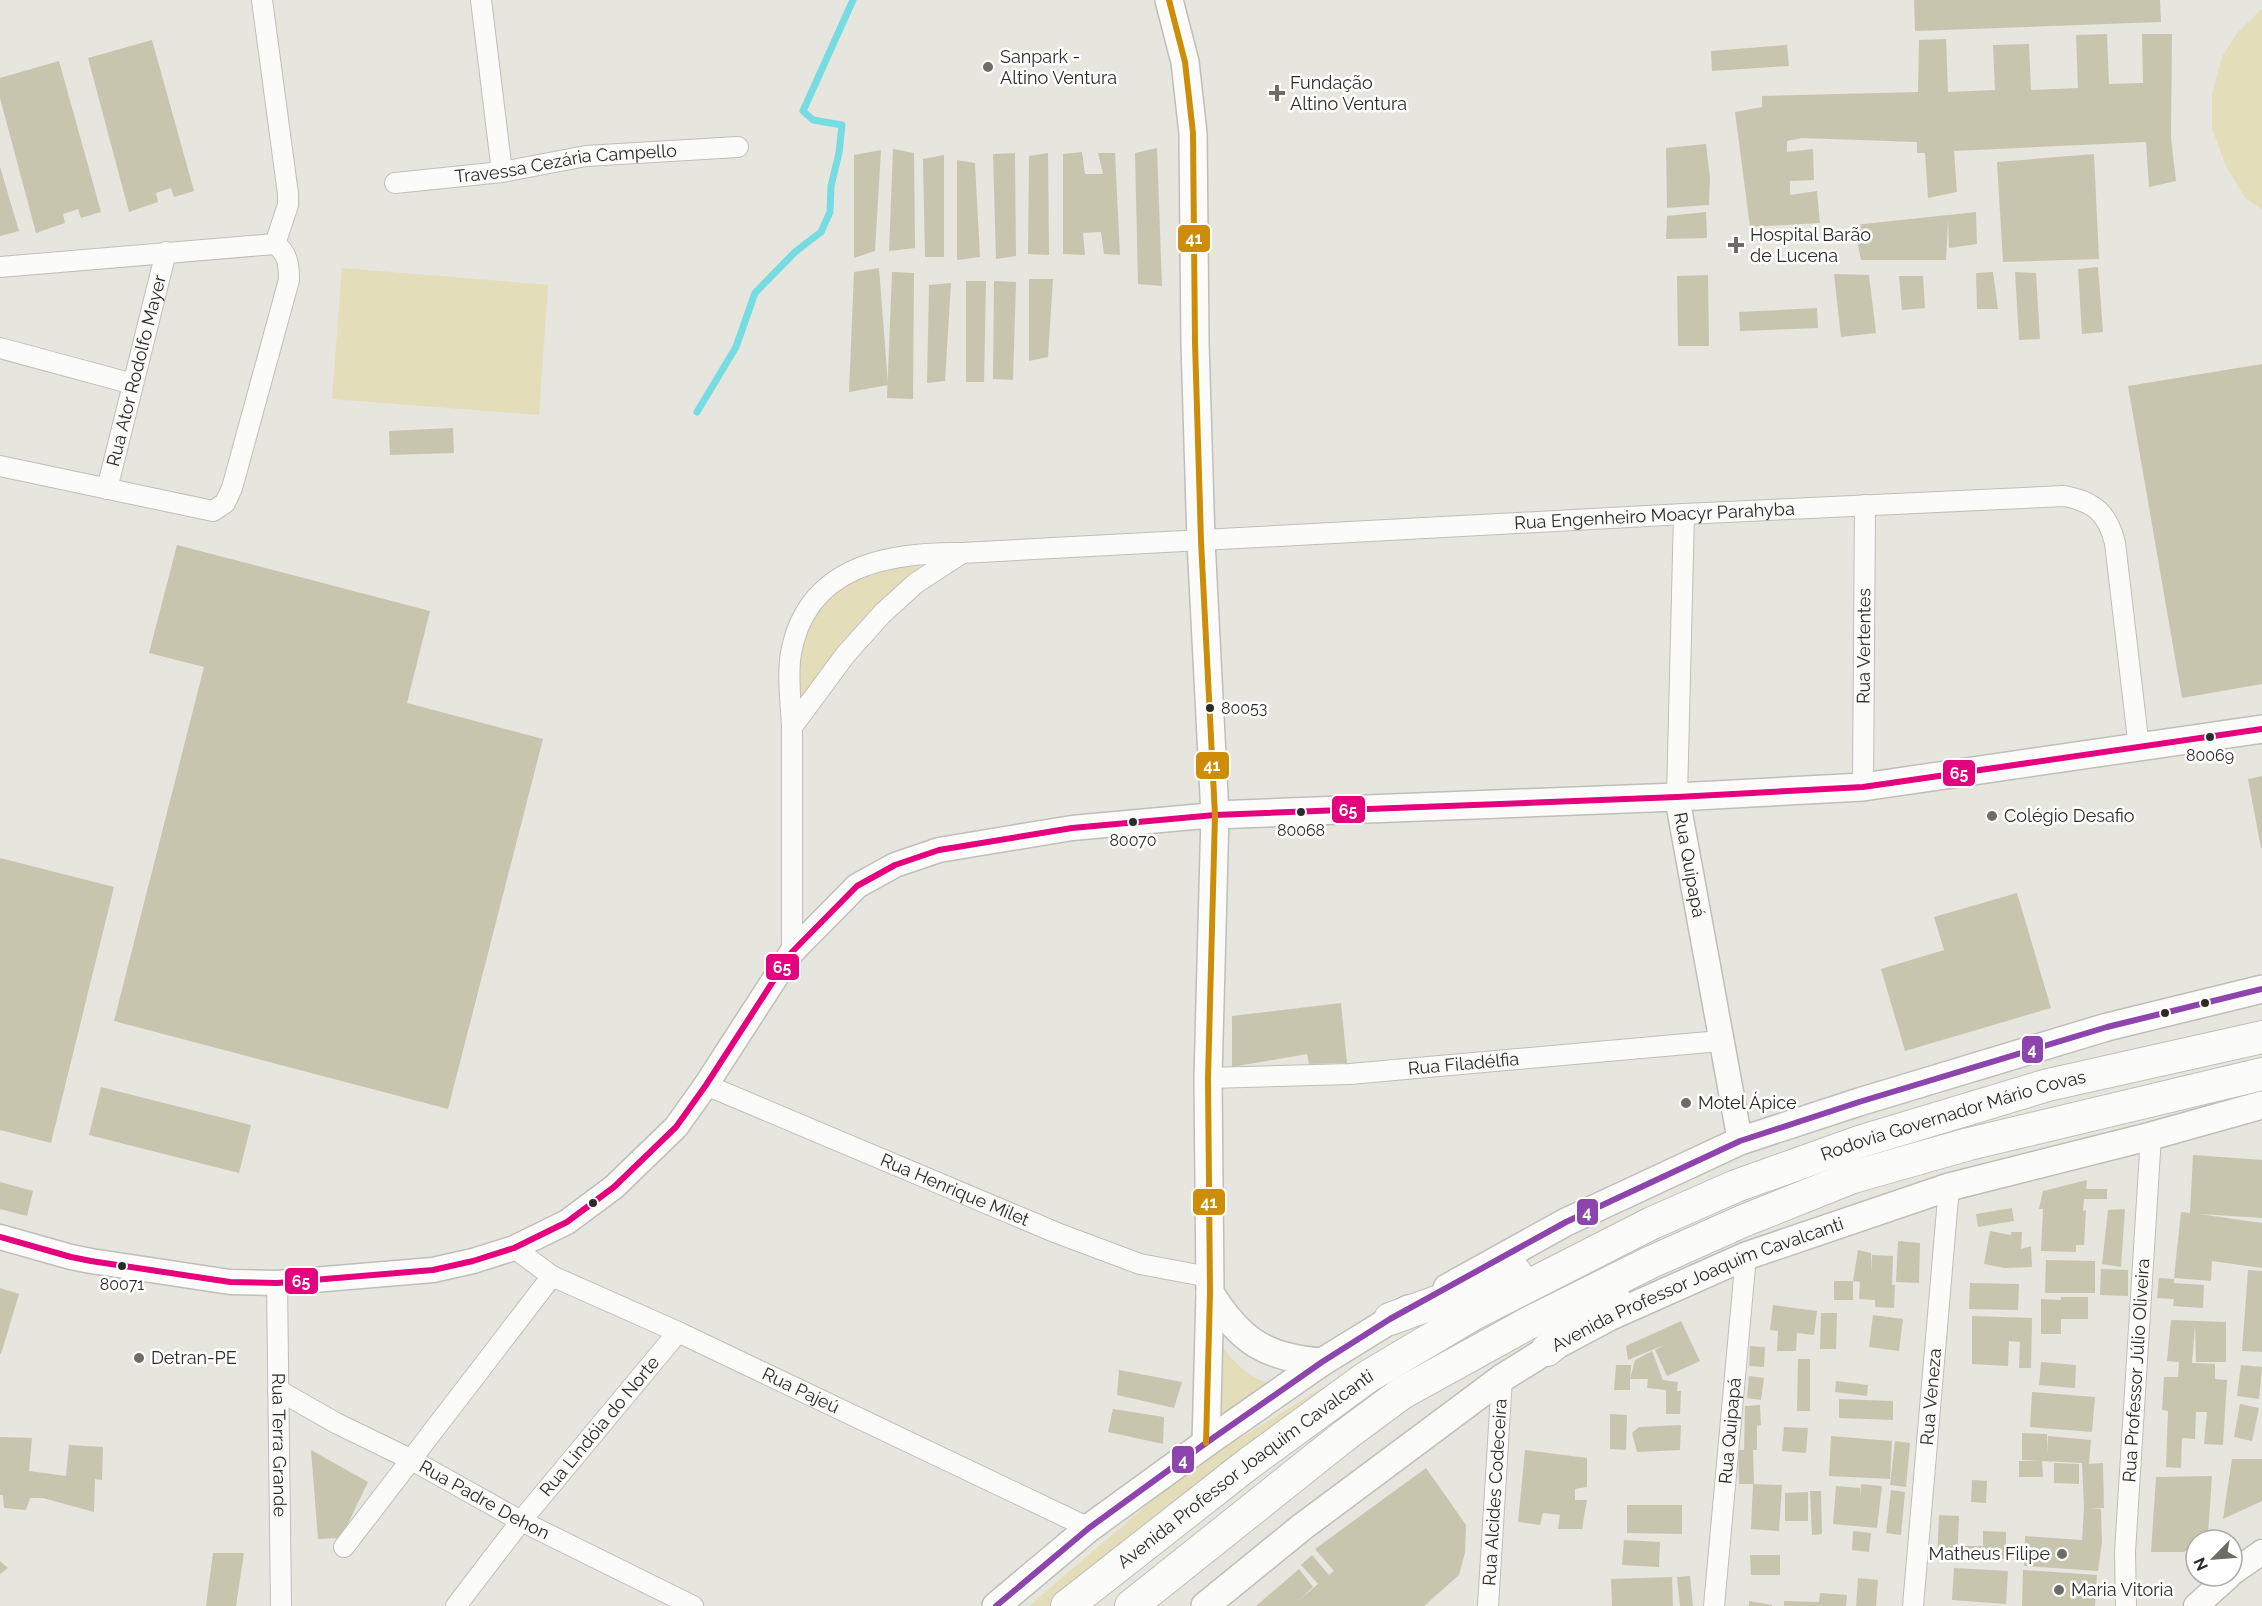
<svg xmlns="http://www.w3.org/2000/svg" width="2262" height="1606" font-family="Raleway,sans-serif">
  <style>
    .green { fill: #e3ddba }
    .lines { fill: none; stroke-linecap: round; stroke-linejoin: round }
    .stream { stroke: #77dbe2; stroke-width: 7 }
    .building { fill: #c8c5af }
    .minor-casing { stroke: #bfbeb9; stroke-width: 22 }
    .tertiary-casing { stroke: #bfbeb9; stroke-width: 27 }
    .secondary-casing { stroke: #bfbeb9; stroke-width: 30 }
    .trunk-casing { stroke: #bfbeb9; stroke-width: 34 }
    .minor { stroke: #fbfbfa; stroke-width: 20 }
    .tertiary { stroke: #fbfbfa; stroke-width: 24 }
    .secondary { stroke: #fbfbfa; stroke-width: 27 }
    .trunk { stroke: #fbfbfa; stroke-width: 32 }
    .bus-1-casing { stroke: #fff; stroke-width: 10 }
    .bus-2-casing { stroke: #fff; stroke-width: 10 }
    .bus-3-casing { stroke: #fff; stroke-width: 10 }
    .bus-1 { stroke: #e5007d; stroke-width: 6 }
    .bus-2 { stroke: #8e44ad; stroke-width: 6 }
    .bus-3 { stroke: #ce8d08; stroke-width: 6 }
    .poi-dot { fill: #6d6c66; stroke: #fff; stroke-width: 2 }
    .bus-dot { fill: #2c2b26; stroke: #fff; stroke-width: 2 }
    .labels { text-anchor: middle; stroke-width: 5; stroke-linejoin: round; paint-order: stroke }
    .bus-label { font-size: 16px; fill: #2c2b26; stroke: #fff }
    .poi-label { font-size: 18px; fill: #2c2b26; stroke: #fff; text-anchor: start }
    .street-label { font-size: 18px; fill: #2c2b26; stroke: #fff }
    .line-badge { stroke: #fff; stroke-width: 2 }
    .badge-label { font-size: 16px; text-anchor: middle; font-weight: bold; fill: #fff }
  </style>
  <rect width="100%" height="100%" fill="#e6e5de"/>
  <!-- green -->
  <g class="green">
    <path d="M2262,9V209L2246,199L2226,166L2212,128V94L2222,57L2238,32Z"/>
    <path d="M342,268L548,285L539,415L332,399Z"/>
    <path d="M897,567H931L796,706L794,648L824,598L852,582Z"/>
    <path d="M1212,1332C1230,1358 1242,1375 1273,1385L1217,1417Z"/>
    <path d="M1364,1362L1052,1606H1029L1174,1482L1239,1439Z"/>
  </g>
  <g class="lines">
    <!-- stream -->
    <path class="stream" d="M697,412L736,347L755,293L795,252L821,232L830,212L831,186L839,153L842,125L813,120L803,111L853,0"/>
  </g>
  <!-- building -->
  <g class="building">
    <path d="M1914,0H2160L2161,22L1915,31Z"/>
    <path d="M2107,34L2109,84L2143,83L2142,34H2172L2171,138L2176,181L2149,187L2146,142L1954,151L1957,192L1928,198L1925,153H1917V142L1802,138L1787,141V152L1813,149L1814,180L1790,181V195L1817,191L1820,223L1750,227L1735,112L1762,107V96L1918,92L1919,40L1946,39L1948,92L1995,90L1993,45L2029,44L2031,90L2078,88L2076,35Z"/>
    <path d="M152,40L194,191L174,197L171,188L156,193L158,202L129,212L88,58Z"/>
    <path d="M1787,45L1789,66L1712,71L1711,51Z"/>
    <path d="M59,61L101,212L81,218L78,209L63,214L65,223L36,233L0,98V78Z"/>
    <path d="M1706,144L1710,178L1709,205L1667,208L1666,148Z"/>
    <path d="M1157,148L1162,286L1138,284L1135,153Z"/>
    <path d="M893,149L914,153L915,248L889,251Z"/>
    <path d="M881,150L875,251L854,258V155Z"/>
    <path d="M1082,152L1085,174H1103L1098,153H1115L1120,255L1104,254L1101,232L1083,233L1085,255L1063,254V154Z"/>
    <path d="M1015,153L1016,256L996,259L993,154Z"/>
    <path d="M1048,153L1049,255L1028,254L1029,156Z"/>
    <path d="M2094,154L2099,259L2003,262L1997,162Z"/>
    <path d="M944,155V257H925L923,159Z"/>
    <path d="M957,160L975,163L980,257L957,260Z"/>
    <path d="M0,167L19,231L0,236Z"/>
    <path d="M1706,212L1707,238L1666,239L1667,216Z"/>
    <path d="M1976,212L1977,244L1949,248L1948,221L1946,260H1861L1854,225Z"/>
    <path d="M2098,267L2103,332L2082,334L2078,269Z"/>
    <path d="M879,268L888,385L849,392L854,272Z"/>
    <path d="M892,272L914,273L913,399L887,398Z"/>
    <path d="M1993,272L1998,309H1977L1976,273Z"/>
    <path d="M2015,272L2036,273L2040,339L2019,340Z"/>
    <path d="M1834,274L1869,275L1876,333L1841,337Z"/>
    <path d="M1708,275L1709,346H1678L1677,276Z"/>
    <path d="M1899,276H1923L1925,308L1902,310Z"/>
    <path d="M1029,279H1053L1048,357L1029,361Z"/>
    <path d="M966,281H986L984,382H966Z"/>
    <path d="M994,281L1016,282L1013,380L993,379Z"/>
    <path d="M951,283L945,381L927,383L929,285Z"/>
    <path d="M1817,308L1818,328L1740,331L1739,312Z"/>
    <path d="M2262,364V684L2182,698L2128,386Z"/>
    <path d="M453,428L454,453L390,455L389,431Z"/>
    <path d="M177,545L430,611L407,703L543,739L448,1109L114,1021L204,667L149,653Z"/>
    <path d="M2262,776V848H2261L2248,779Z"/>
    <path d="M0,858L114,887L51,1143L0,1130Z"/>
    <path d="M2017,893L2051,1008L1905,1051L1881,969L1944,950L1934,917Z"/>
    <path d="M1341,1003L1347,1063L1309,1064L1307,1054L1232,1067V1016Z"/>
    <path d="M101,1087L251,1125L239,1173L89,1135Z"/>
    <path d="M2193,1155L2262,1160V1218L2199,1214L2262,1223V1268L2212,1261L2211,1281L2174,1278L2181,1212L2190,1213Z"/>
    <path d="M2087,1180L2086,1189H2107V1199H2084L2083,1211L2086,1210L2084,1245H2076V1252L2041,1251L2043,1209H2039L2043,1191Z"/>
    <path d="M0,1182L33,1191L27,1216L0,1209Z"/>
    <path d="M2012,1208L2014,1221L1978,1227L1976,1214Z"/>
    <path d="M2125,1209L2121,1267L2102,1264L2108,1210Z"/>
    <path d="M1990,1231L2011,1235V1232H2022L2021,1249L2031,1246L2032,1267L2005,1268L1984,1264Z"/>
    <path d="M1898,1241L1920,1243L1919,1283L1896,1282Z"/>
    <path d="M1858,1250L1871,1253V1275L1872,1255L1893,1256L1892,1285H1895L1894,1308L1875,1307V1300L1859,1299L1860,1282L1853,1281Z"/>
    <path d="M2046,1260L2095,1261V1293H2045Z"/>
    <path d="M2101,1269L2128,1270V1296L2100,1295Z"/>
    <path d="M2248,1270L2262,1271V1352L2242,1351Z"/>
    <path d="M2159,1278L2174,1279V1283L2204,1285L2203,1308L2173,1306L2174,1299L2157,1298Z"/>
    <rect x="1834" y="1281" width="19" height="19"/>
    <path d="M1970,1283L2019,1284L2018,1310L1969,1309Z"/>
    <path d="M0,1288L19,1294L1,1354H0Z"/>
    <path d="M2061,1297H2088V1319H2061V1334H2041V1299L2061,1300Z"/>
    <path d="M1773,1305L1817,1311L1814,1335L1797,1333L1796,1351H1777L1778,1331L1770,1330Z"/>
    <path d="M1821,1313H1837L1836,1349H1820Z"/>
    <path d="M1873,1315L1903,1319L1899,1351L1869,1347Z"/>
    <path d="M1972,1316L2032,1318L2031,1368H2019L2020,1342L2009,1341L2008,1366L1972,1364Z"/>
    <path d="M2171,1320L2226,1322V1362H2196L2195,1325L2192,1363L2215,1364V1379L2227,1380L2223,1445L2204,1444L2207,1412H2196L2195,1439L2182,1438L2181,1468L2166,1467L2168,1411L2162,1410L2164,1377H2178L2179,1362L2167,1361Z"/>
    <path d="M1681,1321L1700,1361L1667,1376L1655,1350L1664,1345L1628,1360L1626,1346Z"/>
    <path d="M1750,1346L1765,1347L1764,1367L1749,1366Z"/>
    <path d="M1652,1351L1663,1380L1678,1382L1677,1391H1681L1680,1414H1666V1390L1647,1388L1648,1379H1630V1390H1614L1616,1365H1631L1630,1379L1635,1360Z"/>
    <path d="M1798,1359H1810V1411H1797Z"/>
    <path d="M2041,1362L2076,1365L2075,1388L2039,1385Z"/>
    <path d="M2241,1365L2262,1367L2259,1399L2237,1396Z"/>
    <path d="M1119,1370L1182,1382L1174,1408L1117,1395Z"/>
    <path d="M1749,1376L1764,1378L1761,1400L1747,1398Z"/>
    <path d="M1836,1381L1868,1385L1867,1396L1835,1392Z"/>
    <path d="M2032,1392L2095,1397L2092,1432L2030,1427Z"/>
    <path d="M1839,1399L1893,1401V1420L1839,1418Z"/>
    <path d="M2240,1404L2259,1408L2252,1441L2234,1437Z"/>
    <path d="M1760,1405L1761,1425L1757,1426V1450H1753L1754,1484L1782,1485L1779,1531L1751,1529L1753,1484H1739L1738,1450H1744L1745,1406Z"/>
    <path d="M1113,1409L1164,1417L1163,1444L1108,1432Z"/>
    <path d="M1610,1414L1627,1415L1626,1450L1610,1449Z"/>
    <path d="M1681,1425L1680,1450L1637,1452L1632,1433L1639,1427Z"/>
    <path d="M1784,1427L1808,1428L1806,1453L1782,1451Z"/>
    <path d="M2022,1433L2047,1434V1454L2048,1436L2091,1440L2089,1464L2103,1463L2104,1508H2088L2101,1509L2102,1542L2098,1571L2024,1566L2025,1536L2082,1540L2084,1508L2082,1463L2022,1460Z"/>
    <path d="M1831,1436L1892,1441L1890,1479L1829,1476Z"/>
    <path d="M0,1437L32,1438L29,1471L66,1476L69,1445L103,1447L102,1480L95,1479L94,1512L43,1498H30L26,1510L4,1508L3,1495H0Z"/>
    <path d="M1895,1441L1910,1443L1906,1487L1890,1485Z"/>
    <path d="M311,1450L368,1482L341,1538L318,1539Z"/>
    <path d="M1525,1450L1587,1458V1487L1575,1489V1500H1587L1582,1529H1558L1560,1515L1543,1513L1540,1525L1518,1522Z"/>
    <path d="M2232,1459H2262V1501L2223,1519Z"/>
    <path d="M2019,1461H2042L2043,1477H2019Z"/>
    <path d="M2054,1463L2079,1464V1484L2054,1483Z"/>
    <path d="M1426,1468L1466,1525L1465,1553L1459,1575L1424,1606H1256L1299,1569L1313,1587L1298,1601L1318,1584L1301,1565L1312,1555L1329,1575L1334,1571L1315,1549Z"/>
    <path d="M2212,1476L2208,1534L2200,1540H2196V1543L2184,1552H2151L2156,1477Z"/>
    <path d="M1972,1480L1987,1481L1986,1503L1971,1502Z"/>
    <path d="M1861,1484L1882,1486L1877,1528L1833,1524L1836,1486L1860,1488V1499Z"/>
    <path d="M1891,1490L1905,1492L1901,1535L1886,1533Z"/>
    <path d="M1810,1491H1821L1822,1534L1812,1535Z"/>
    <path d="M1808,1492V1521H1785V1493Z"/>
    <path d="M1627,1505H1682V1534L1627,1533Z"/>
    <path d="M1939,1515L1959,1516L1957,1561L1937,1560Z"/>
    <path d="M1853,1531L1871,1533L1869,1552L1852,1550Z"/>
    <path d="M1983,1531L2006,1532V1559L1960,1557V1546H1983Z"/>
    <path d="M1624,1540L1660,1542L1659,1567L1622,1565Z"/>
    <path d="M213,1553H244L236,1606H206Z"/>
    <path d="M1750,1555H1780V1575H1751Z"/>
    <path d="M0,1561L8,1568L0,1574Z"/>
    <path d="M1954,1568L2008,1571L2006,1604L1952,1600Z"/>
    <path d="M2023,1570L2097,1575L2095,1606H2022Z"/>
    <path d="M1690,1576L1693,1606H1680L1677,1577Z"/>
    <path d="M1672,1577L1673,1606H1612L1611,1579Z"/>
    <path d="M1858,1578L1878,1580L1876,1606H1856Z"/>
    <path d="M1820,1593L1847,1595L1846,1606H1784V1601L1819,1602Z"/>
    <path d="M1749,1601L1772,1605V1606H1749Z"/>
  </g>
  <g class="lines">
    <!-- minor casing -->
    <g class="minor-casing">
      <g id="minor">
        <path d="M262,0L288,194V205L275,244"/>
        <path d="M481,0L502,172"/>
        <path id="s1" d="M395,183L502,172L586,156L738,147"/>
        <path d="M0,267L275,244"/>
        <path d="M0,348L133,384"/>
        <path d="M0,466L213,511L225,503L232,488L289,280C289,265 288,253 275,244"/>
        <path id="s2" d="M107,489L166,252"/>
        <path d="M792,727C791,703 787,676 791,653C807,566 887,552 962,553"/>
        <path id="s3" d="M1863,787L1865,505"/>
        <path d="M1677,797L1684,514"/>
        <path id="s4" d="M792,952V727L846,654L883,613L916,583L962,553L1684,514L2064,496C2094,501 2108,514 2115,543L2139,748"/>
        <path id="s5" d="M1208,1078L1350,1074L1720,1041"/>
        <path id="s6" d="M706,1085L1057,1233L1140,1264L1209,1277"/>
        <path id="s7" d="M514,1248L552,1276L678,1332L1089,1528"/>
        <path id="s8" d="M277,1283L281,1606"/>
        <path id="s9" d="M278,1390L336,1423L410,1459L521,1521L693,1606"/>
        <path d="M344,1547L552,1276"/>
        <path id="s10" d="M456,1606L521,1521L678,1332"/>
        <path id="s11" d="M1488,1606L1502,1378"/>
        <path id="s12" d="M1714,1606L1746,1256"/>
        <path id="s13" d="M1913,1606L1949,1187"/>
        <path id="s14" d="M2126,1606L2125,1552L2151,1136"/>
      </g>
    </g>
    <!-- tertiary casing -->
    <g class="tertiary-casing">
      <g id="tertiary">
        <path id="s15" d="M1677,797L1740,1141"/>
        <path d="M0,1237L71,1257L91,1261L230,1282L277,1283L433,1270L473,1261L514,1248L567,1222L614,1187L676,1127L706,1085L792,952L857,886L895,865L939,850L1072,828L1215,815"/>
        <path d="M2232,1573L2262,1552"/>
        <path d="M2196,1606L2229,1576"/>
      </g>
    </g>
    <!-- secondary casing -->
    <g class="secondary-casing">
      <g id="secondary">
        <path d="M1169,0L1185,62L1193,133L1195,343L1201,541L1215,815L1208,1078L1210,1293L1206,1443"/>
        <path d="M1215,815L1677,797L1863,787L2262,729"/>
        <path d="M1447,1288L1566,1222L1740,1141L1859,1102L2107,1027L2262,989"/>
        <path d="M1210,1293C1240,1341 1266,1358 1322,1362"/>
        <path d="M996,1606L1089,1528L1206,1443L1322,1362L1408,1309"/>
        <path id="s16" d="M1205,1606L1302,1527L1502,1378L1547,1350L1609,1317L1746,1256L1949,1187L2151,1136L2262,1105"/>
      </g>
    </g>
    <!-- trunk casing -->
    <g class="trunk-casing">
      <g id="trunk">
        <path d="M1390,1319L1516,1273"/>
        <path d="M1547,1350L1613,1295"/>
        <path id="s17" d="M1067,1606L1248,1464L1367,1377L1475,1313L1652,1223L1736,1186L1862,1141L2048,1085L2262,1037"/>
        <path d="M1131,1606L1344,1436L1402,1393L1527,1324L1651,1262L1743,1221L1853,1177L1969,1144L2262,1074"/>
      </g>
    </g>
    <!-- minor -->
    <use href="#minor" class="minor"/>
    <!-- tertiary -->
    <use href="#tertiary" class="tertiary"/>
    <!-- secondary -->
    <use href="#secondary" class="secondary"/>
    <!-- trunk -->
    <use href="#trunk" class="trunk"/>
    <!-- bus-1 casing -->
    <g class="bus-1-casing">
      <path id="bus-1" d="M0,1237L71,1257L91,1261L230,1282L277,1283L433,1270L473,1261L514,1248L567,1222L614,1187L676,1127L706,1085L792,952L857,886L895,865L939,850L1072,828L1215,815L1677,797L1863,787L2262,729"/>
    </g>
    <!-- bus-2 casing -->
    <g class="bus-2-casing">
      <path id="bus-2" d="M996,1606L1089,1528L1206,1443L1322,1362L1390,1319L1566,1222L1740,1141L1859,1102L2107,1027L2262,989"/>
    </g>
    <!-- bus-3 casing -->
    <g class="bus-3-casing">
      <path id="bus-3" d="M1169,0L1185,62L1193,133L1195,343L1201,541L1215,815L1208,1078L1210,1293L1206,1443"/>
    </g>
    <!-- bus-1 -->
    <use href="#bus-1" class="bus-1"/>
    <!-- bus-2 -->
    <use href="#bus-2" class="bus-2"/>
    <!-- bus-3 -->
    <use href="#bus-3" class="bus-3"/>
  </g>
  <!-- markers -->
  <g class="poi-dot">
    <circle cx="988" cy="67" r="6"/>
    <path d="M1274 84h6v6h6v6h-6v6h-6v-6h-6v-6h6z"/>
    <path d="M1733 236h6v6h6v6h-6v6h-6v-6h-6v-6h6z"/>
    <circle cx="1992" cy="816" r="6"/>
    <circle cx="1686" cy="1103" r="6"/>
    <circle cx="139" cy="1358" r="6"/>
    <circle cx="2062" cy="1554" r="6"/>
    <circle cx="2059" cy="1590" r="6"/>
  </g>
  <g class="bus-dot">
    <circle cx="1210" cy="708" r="5"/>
    <circle cx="2210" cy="737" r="5"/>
    <circle cx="1301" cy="812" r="5"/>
    <circle cx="1133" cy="822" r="5"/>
    <circle cx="2205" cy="1003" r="5"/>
    <circle cx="2165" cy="1013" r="5"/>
    <circle cx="593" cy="1203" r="5"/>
    <circle cx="122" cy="1266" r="5"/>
  </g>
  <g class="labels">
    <!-- bus labels -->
    <g class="bus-label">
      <text x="1221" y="714" text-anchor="start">80053</text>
      <text x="2210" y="761">80069</text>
      <text x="1301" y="836">80068</text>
      <text x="1133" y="846">80070</text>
      <text x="122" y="1290">80071</text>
    </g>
    <!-- poi labels -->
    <g class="poi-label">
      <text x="1000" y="63">Sanpark -<tspan x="1000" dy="21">Altino Ventura</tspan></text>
      <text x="1290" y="89">Fundação<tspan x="1290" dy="21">Altino Ventura</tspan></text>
      <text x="1750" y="241">Hospital Barão<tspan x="1750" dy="21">de Lucena</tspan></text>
      <text x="2004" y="822">Colégio Desafio</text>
      <text x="1698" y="1109">Motel Ápice</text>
      <text x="151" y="1364">Detran-PE</text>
      <text x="2050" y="1560" text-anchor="end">Matheus Filipe</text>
      <text x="2071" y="1596">Maria Vitoria</text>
    </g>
    <!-- street labels -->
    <g class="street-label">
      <text dy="6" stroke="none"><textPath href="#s1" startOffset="172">Travessa Cezária Campello</textPath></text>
      <text dy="6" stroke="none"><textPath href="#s2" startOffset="122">Rua Ator Rodolfo Mayer</textPath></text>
      <text dy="6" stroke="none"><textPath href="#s4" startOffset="1164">Rua Engenheiro Moacyr Parahyba</textPath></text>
      <text dy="6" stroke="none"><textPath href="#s3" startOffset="141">Rua Vertentes</textPath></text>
      <text dy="6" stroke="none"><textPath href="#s15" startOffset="69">Rua Quipapá</textPath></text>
      <text dy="6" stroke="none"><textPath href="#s5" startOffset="256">Rua Filadélfia</textPath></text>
      <text dy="6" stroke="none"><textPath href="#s17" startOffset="1022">Rodovia Governador Mário Covas</textPath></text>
      <text dy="6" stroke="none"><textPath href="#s6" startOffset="270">Rua Henrique Milet</textPath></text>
      <text dy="6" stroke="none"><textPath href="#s16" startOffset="592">Avenida Professor Joaquim Cavalcanti</textPath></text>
      <text dy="6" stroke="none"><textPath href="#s14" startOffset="236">Rua Professor Júlio Oliveira</textPath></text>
      <text dy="6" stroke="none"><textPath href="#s7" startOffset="321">Rua Pajeú</textPath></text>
      <text dy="6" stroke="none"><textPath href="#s13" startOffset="210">Rua Veneza</textPath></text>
      <text dy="6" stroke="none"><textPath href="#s10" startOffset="230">Rua Lindóia do Norte</textPath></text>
      <text dy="6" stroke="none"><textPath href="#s12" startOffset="176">Rua Quipapá</textPath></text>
      <text dy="6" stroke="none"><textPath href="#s8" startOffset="162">Rua Terra Grande</textPath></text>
      <text dy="6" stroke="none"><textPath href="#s17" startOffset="225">Avenida Professor Joaquim Cavalcanti</textPath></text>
      <text dy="6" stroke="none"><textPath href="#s11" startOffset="114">Rua Alcides Codeceira</textPath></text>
      <text dy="6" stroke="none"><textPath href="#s9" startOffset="234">Rua Padre Dehon</textPath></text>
    </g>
  </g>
  <g class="line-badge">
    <rect x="1177" y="224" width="34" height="29" rx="6" fill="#ce8d08"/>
    <rect x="1195" y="751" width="35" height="29" rx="6" fill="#ce8d08"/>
    <rect x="1942" y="759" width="34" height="28" rx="6" fill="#e5007d"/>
    <rect x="1331" y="795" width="35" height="29" rx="6" fill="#e5007d"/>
    <rect x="765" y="953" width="35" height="28" rx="6" fill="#e5007d"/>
    <rect x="2021" y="1035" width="23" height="29" rx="6" fill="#8e44ad"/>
    <rect x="1192" y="1188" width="34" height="28" rx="6" fill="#ce8d08"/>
    <rect x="1576" y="1198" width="23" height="28" rx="6" fill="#8e44ad"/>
    <rect x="284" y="1267" width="35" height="28" rx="6" fill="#e5007d"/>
    <rect x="1171" y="1445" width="24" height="29" rx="6" fill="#8e44ad"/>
  </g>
  <g class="badge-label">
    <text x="1194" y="244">41</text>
    <text x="1212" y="771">41</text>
    <text x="1959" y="779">65</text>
    <text x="1348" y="816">65</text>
    <text x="782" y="973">65</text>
    <text x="2032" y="1055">4</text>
    <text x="1209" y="1208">41</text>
    <text x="1587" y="1218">4</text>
    <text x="301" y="1287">65</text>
    <text x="1183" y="1466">4</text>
  </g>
  <!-- north arrow -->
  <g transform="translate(2214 1558) rotate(245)"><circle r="28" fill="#ffffff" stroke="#abaaa8" stroke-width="1.5"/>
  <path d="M0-4.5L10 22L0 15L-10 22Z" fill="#6d6c66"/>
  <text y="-9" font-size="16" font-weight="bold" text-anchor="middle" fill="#2c2b26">N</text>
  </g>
</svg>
